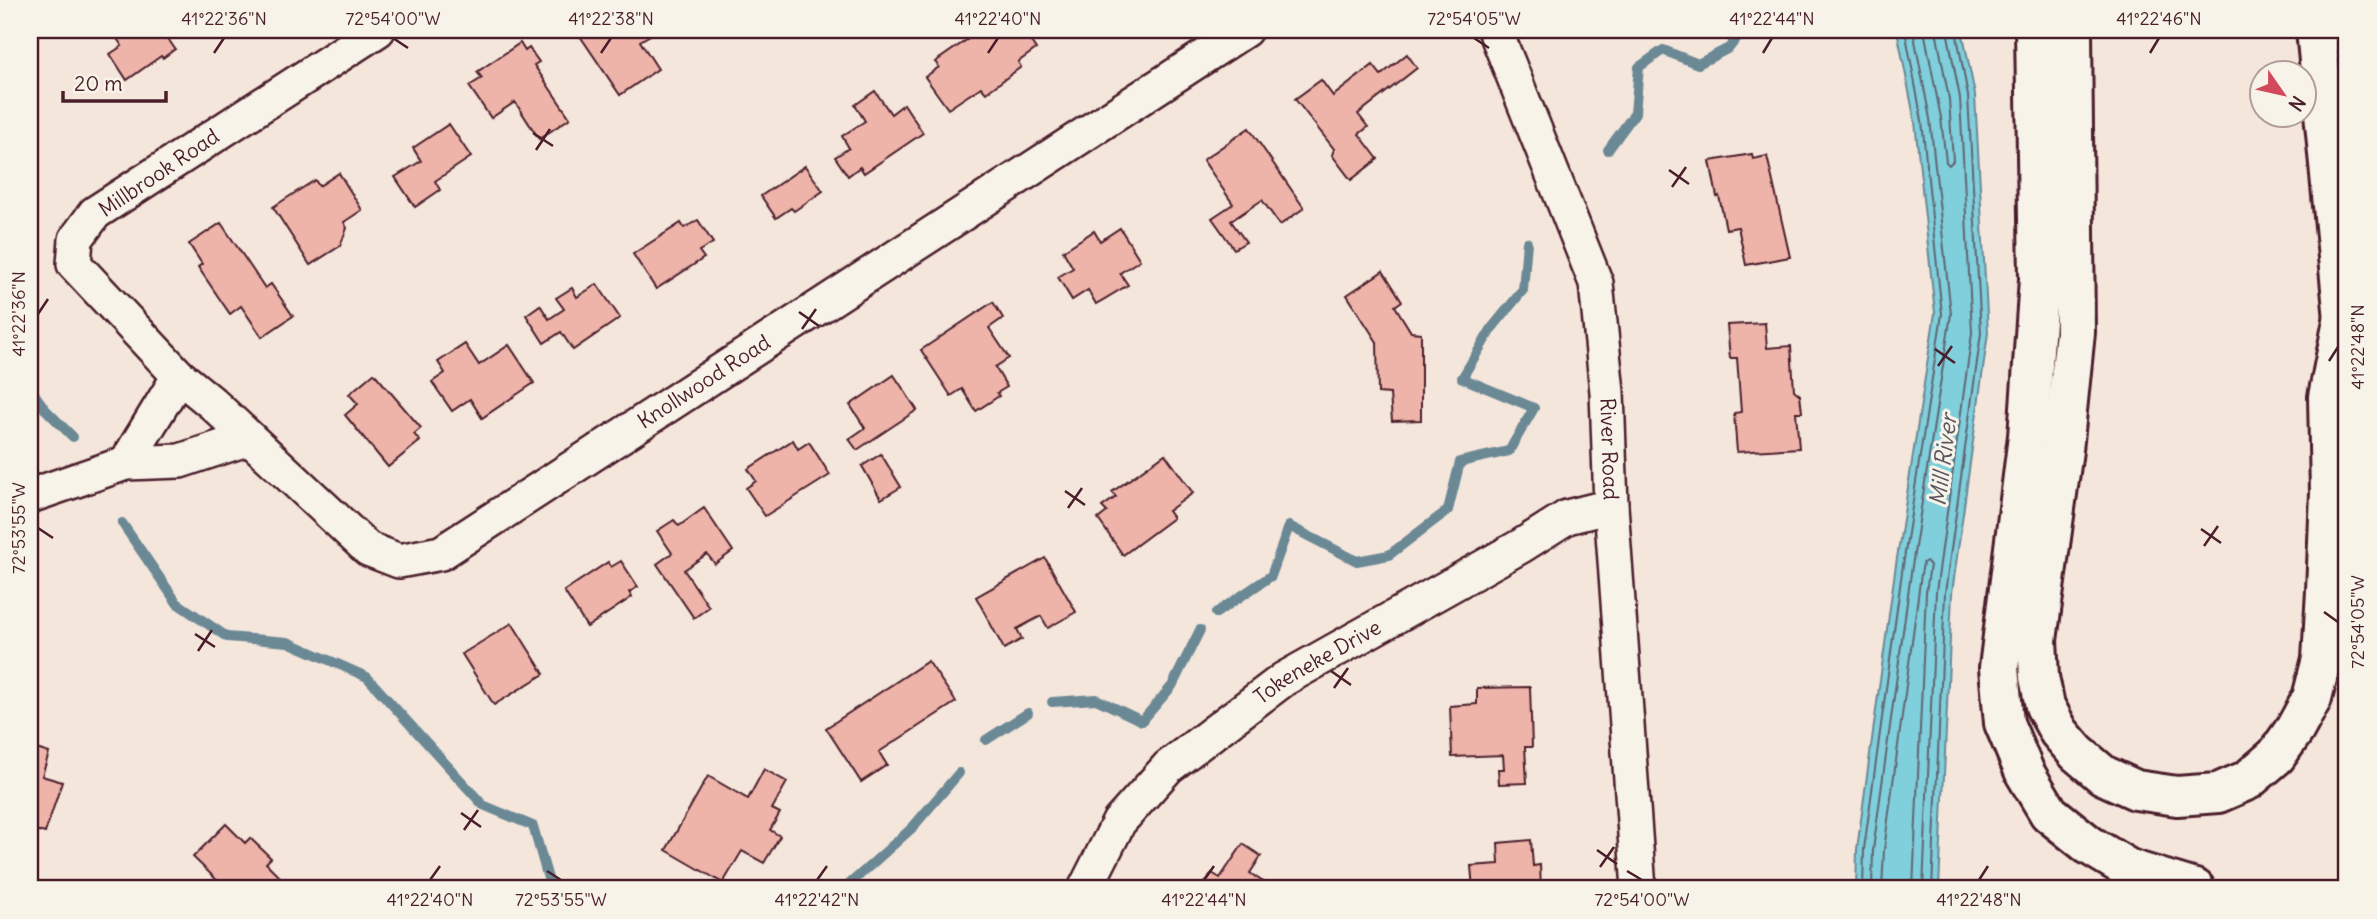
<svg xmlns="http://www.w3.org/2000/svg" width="2377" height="919" font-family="Delius,sans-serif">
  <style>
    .water { fill: #80cfdc; stroke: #6a8995; stroke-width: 2 }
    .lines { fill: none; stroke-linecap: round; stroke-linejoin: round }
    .shore { stroke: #606572; stroke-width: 2 }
    .stream { stroke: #6a8995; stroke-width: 10 }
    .building { fill: #eeb4aa; stroke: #4a1f2b; stroke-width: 2 }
    .minor-casing { stroke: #4a1f2b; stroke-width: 38 }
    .highway-casing { stroke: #4a1f2b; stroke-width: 44 }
    .minor { stroke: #f7f3e8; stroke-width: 33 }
    .highway { stroke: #f7f3e8; stroke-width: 38 }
    .ticks { fill: none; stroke: #4a1f2b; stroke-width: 2.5 }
    .labels { text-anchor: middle; stroke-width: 6; stroke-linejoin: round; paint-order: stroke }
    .street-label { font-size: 21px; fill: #4a1f2b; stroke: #f7f3e8 }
    .water-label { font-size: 23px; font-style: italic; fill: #5a5460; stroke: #f7f3e8 }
    .neatline { fill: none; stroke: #4a1f2b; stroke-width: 2.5 }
    .ticks-label { font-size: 18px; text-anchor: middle; fill: #4a1f2b }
  </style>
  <rect width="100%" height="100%" fill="#f5e6dc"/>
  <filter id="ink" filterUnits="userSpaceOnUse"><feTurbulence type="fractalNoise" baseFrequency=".0143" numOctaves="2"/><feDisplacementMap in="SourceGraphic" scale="14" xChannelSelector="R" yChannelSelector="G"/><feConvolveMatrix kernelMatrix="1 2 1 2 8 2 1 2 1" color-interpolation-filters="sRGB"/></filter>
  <g filter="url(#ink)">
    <!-- water -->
    <path class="water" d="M1897,30H1962L1975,95L1988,333L1952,593L1939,889H1856L1857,849L1895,571L1935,313L1915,122Z"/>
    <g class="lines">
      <!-- shore -->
      <g class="shore">
        <path d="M1924,30L1941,118L1946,162L1949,165L1953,161L1949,99L1936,30"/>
        <path d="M1863,889L1864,849L1902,572L1942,314L1922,121L1905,30"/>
        <path d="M1872,889L1873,850L1911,573L1951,314L1930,119L1913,30"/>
        <path d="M1882,889L1884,850L1921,574L1923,563L1926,561L1930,565L1926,592L1913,889"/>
        <path d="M1923,889L1936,592L1972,333L1960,98L1947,30"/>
        <path d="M1932,889L1945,593L1981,333L1968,96L1956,30"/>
      </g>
      <!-- stream -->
      <g class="stream">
        <path d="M1608,150L1635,113L1639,67L1663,50L1698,64L1729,48L1743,30"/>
        <path d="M30,388L45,409L73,437"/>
        <path d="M122,523L177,603L227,637L288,642L367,677L483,805L533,826L551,889"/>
        <path d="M1216,613L1271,576L1289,526L1357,561L1389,555L1448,510L1460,462L1509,451L1534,408L1462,378L1492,328L1523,290L1527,242"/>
        <path d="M1052,702L1096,699L1142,721L1172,686L1200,630"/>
        <path d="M986,740L1028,713"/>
        <path d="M844,889L912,828L959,773"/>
      </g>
    </g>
    <!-- building -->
    <g class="building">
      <path d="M111,30H143L144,32L162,30L175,49L163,58L161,56L127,80L110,54L122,46Z"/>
      <path d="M576,30H649L652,34L640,41L658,69L620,95Z"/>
      <path d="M981,30H1023L1036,49L1018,62L1021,67L986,93L981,87L948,109L925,77L939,67L935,62Z"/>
      <path d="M520,43L525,51L529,48L539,62L534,65L570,118L539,139L515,102L491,118L469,86L482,78L477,72Z"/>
      <path d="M1407,54L1417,68L1358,114L1368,127L1359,134L1378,159L1351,180L1332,155L1334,149L1295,99L1321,80L1333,96L1373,65L1381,75Z"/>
      <path d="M875,91L891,114L904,104L923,133L864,173L860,167L848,176L835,157L849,148L842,136L865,121L855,105Z"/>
      <path d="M449,124L471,157L435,181L440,190L415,207L395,177L421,161L413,148Z"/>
      <path d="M1249,128L1304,208L1280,225L1262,200L1231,221L1246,242L1234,249L1212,218L1233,204L1203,160Z"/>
      <path d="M1752,154L1753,159L1767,156L1790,257L1746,265L1738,227L1726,229L1719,196L1717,197L1710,161Z"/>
      <path d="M805,166L823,191L794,211L791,208L776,218L761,196Z"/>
      <path d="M339,173L362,210L344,222L347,228L340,246L310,265L273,207L315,180L319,186Z"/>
      <path d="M698,220L713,243L699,251L704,258L656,289L633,254L681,223L684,228Z"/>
      <path d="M221,223L265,288L271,284L293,316L262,337L241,306L230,314L198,267L202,264L189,244Z"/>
      <path d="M1120,228L1140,260L1120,273L1128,285L1096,304L1088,290L1072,300L1058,277L1073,268L1063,251L1094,231L1100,241Z"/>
      <path d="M1383,271L1402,301L1395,306L1411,332L1421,333V420L1392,421L1390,394L1378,393L1377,342L1347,295Z"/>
      <path d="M597,284L620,318L573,350L561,332L544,343L526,315L540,305L549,319L564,309L556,298L572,288L577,297Z"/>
      <path d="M993,302L1003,318L989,328L1009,358L995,367L1007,387L997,393L999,396L976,411L962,389L951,396L921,350Z"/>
      <path d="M1765,323L1767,348L1791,346L1794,390L1800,395L1802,412H1796L1799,448L1737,452L1734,413L1741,412L1737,358H1730L1727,325Z"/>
      <path d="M465,344L479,365L509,345L534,383L482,418L470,399L452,411L432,382L445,373L438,362Z"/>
      <path d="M374,373L421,428L414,434L420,441L388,467L345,415L358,404L349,394Z"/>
      <path d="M894,375L917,410L857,450L849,439L865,428L850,405Z"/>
      <path d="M793,440L798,449L809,442L830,475L765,516L746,488L756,481L748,469Z"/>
      <path d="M881,454L901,487L881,499L862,466Z"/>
      <path d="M1165,454L1193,493L1168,511L1173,518L1123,555L1098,519L1107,512L1102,507L1116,497L1112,492Z"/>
      <path d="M704,508L733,551L715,564L707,554L684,570L709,607L694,618L657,564L672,553L657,531L674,520L679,526Z"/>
      <path d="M1045,558L1076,612L1048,628L1041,616L1017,629L1022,639L1004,649L976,597Z"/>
      <path d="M621,561L638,587L629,592L632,597L587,627L564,591L608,562L611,567Z"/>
      <path d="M512,623L544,674L494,705L462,654Z"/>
      <path d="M928,661L956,702L879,752L887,765L861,782L826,728Z"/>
      <path d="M1530,687L1532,747H1525L1527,783L1499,784L1498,769H1504L1503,755L1452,757L1450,706L1477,704V688Z"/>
      <path d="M30,747L49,753L42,776L62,782L45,833L30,829Z"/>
      <path d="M764,769L787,782L772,809L780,813L770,830L780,836L764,863L742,851L723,883L666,850L708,776L748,799Z"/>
      <path d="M226,824L245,843L250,838L271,858L266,863L292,889H226L193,857Z"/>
      <path d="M1531,840L1533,866L1540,865L1541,889H1473L1471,866L1499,864L1498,843Z"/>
      <path d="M1243,844L1261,856L1250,873L1273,889H1201L1212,873L1220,878Z"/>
    </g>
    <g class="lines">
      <!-- minor casing -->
      <g class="minor-casing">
        <g id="minor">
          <path id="s1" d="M378,30L95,213L76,239L74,264L179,376L212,403L368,549L399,561L441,553L1245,30"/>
          <path id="s2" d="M1495,30L1596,283L1607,392L1611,506L1639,889"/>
          <path d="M126,463L179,376"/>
          <path d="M30,496L126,463L180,461L249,438"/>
          <path id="s3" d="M1085,889L1119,822L1168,767L1284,679L1521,546L1567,517L1611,506"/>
        </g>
      </g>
      <!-- highway casing -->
      <g class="highway-casing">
        <g id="highway">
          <path d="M2035,30L2039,279L2028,436L1999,668L2004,723L2025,773L2049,813L2089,845L2129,869L2195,889"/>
          <path d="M2072,30L2075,332L2063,450L2037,640L2039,677L2045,706L2059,732L2077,753L2103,775L2136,790L2177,796L2218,793L2248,780L2276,756L2295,729L2312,698L2322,659L2326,591L2330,493L2328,397L2344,316"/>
          <path d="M2316,30L2346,340"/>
        </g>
      </g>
      <!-- minor -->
      <use href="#minor" class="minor"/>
      <!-- highway -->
      <use href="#highway" class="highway"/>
    </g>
  </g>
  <!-- ticks -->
  <path class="ticks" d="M393,38L408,48M1474,38L1489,48M214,53L224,38M601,53L611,38M988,53L998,38M1763,53L1772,38M2150,53L2159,38M533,133L553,146M536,150L550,129M1669,170L1689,184M1672,187L1686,167M799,312L819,326M38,314L48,299M802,329L816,309M1935,349L1955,363M2329,361L2338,347M1938,366L1952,346M1065,491L1085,505M1068,508L1082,488M38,528L53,538M2201,529L2221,543M2204,546L2218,526M2324,612L2338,622M195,634L215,647M198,651L212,630M1331,671L1351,685M1334,688L1348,668M461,813L481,827M464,830L478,810M1597,850L1617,864M1600,867L1614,847M547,871L561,880M1627,871L1642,880M430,880L440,866M817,880L827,866M1204,880L1214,866M1979,880L1988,866"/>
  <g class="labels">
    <!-- street labels -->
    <g class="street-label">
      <text transform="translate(159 173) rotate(-34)" y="7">Millbrook Road</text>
      <text dy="7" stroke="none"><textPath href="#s1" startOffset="1194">Knollwood Road</textPath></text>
      <text dy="7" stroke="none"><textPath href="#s2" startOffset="439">River Road</textPath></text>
      <text dy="7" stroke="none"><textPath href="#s3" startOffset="332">Tokeneke Drive</textPath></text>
    </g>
    <!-- water labels -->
    <g class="water-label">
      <text transform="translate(1943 460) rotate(-83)" y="8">Mill River</text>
    </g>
  </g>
  <!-- margin -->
  <rect width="2377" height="919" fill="none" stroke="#f7f3e8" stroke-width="77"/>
  <!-- north arrow -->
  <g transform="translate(2283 94) rotate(124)"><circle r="33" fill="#f7f3e8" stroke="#b29e9c" stroke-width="2"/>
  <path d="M0-5L12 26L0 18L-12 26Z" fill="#d1495b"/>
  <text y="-10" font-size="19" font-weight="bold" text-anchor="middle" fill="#4a1f2b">N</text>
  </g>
  <!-- scale -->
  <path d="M63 91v10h103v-10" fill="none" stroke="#4a1f2b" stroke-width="3.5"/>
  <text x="74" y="91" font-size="21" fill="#4a1f2b" stroke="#f7f3e8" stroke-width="5" paint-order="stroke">20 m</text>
  <rect x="38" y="38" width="2300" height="842" class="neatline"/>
  <g class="ticks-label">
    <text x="224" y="25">41°22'36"N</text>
    <text x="393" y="25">72°54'00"W</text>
    <text x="611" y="25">41°22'38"N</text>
    <text x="998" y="25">41°22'40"N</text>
    <text x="1474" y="25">72°54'05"W</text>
    <text x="1772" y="25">41°22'44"N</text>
    <text x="2159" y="25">41°22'46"N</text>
    <text transform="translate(19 314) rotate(-90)" y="6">41°22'36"N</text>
    <text transform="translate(2358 347) rotate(-90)" y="6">41°22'48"N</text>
    <text transform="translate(19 528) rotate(-90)" y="6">72°53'55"W</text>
    <text transform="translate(2358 622) rotate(-90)" y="6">72°54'05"W</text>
    <text x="430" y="906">41°22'40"N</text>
    <text x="561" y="906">72°53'55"W</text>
    <text x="817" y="906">41°22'42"N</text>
    <text x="1204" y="906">41°22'44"N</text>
    <text x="1642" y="906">72°54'00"W</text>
    <text x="1979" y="906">41°22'48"N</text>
  </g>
</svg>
